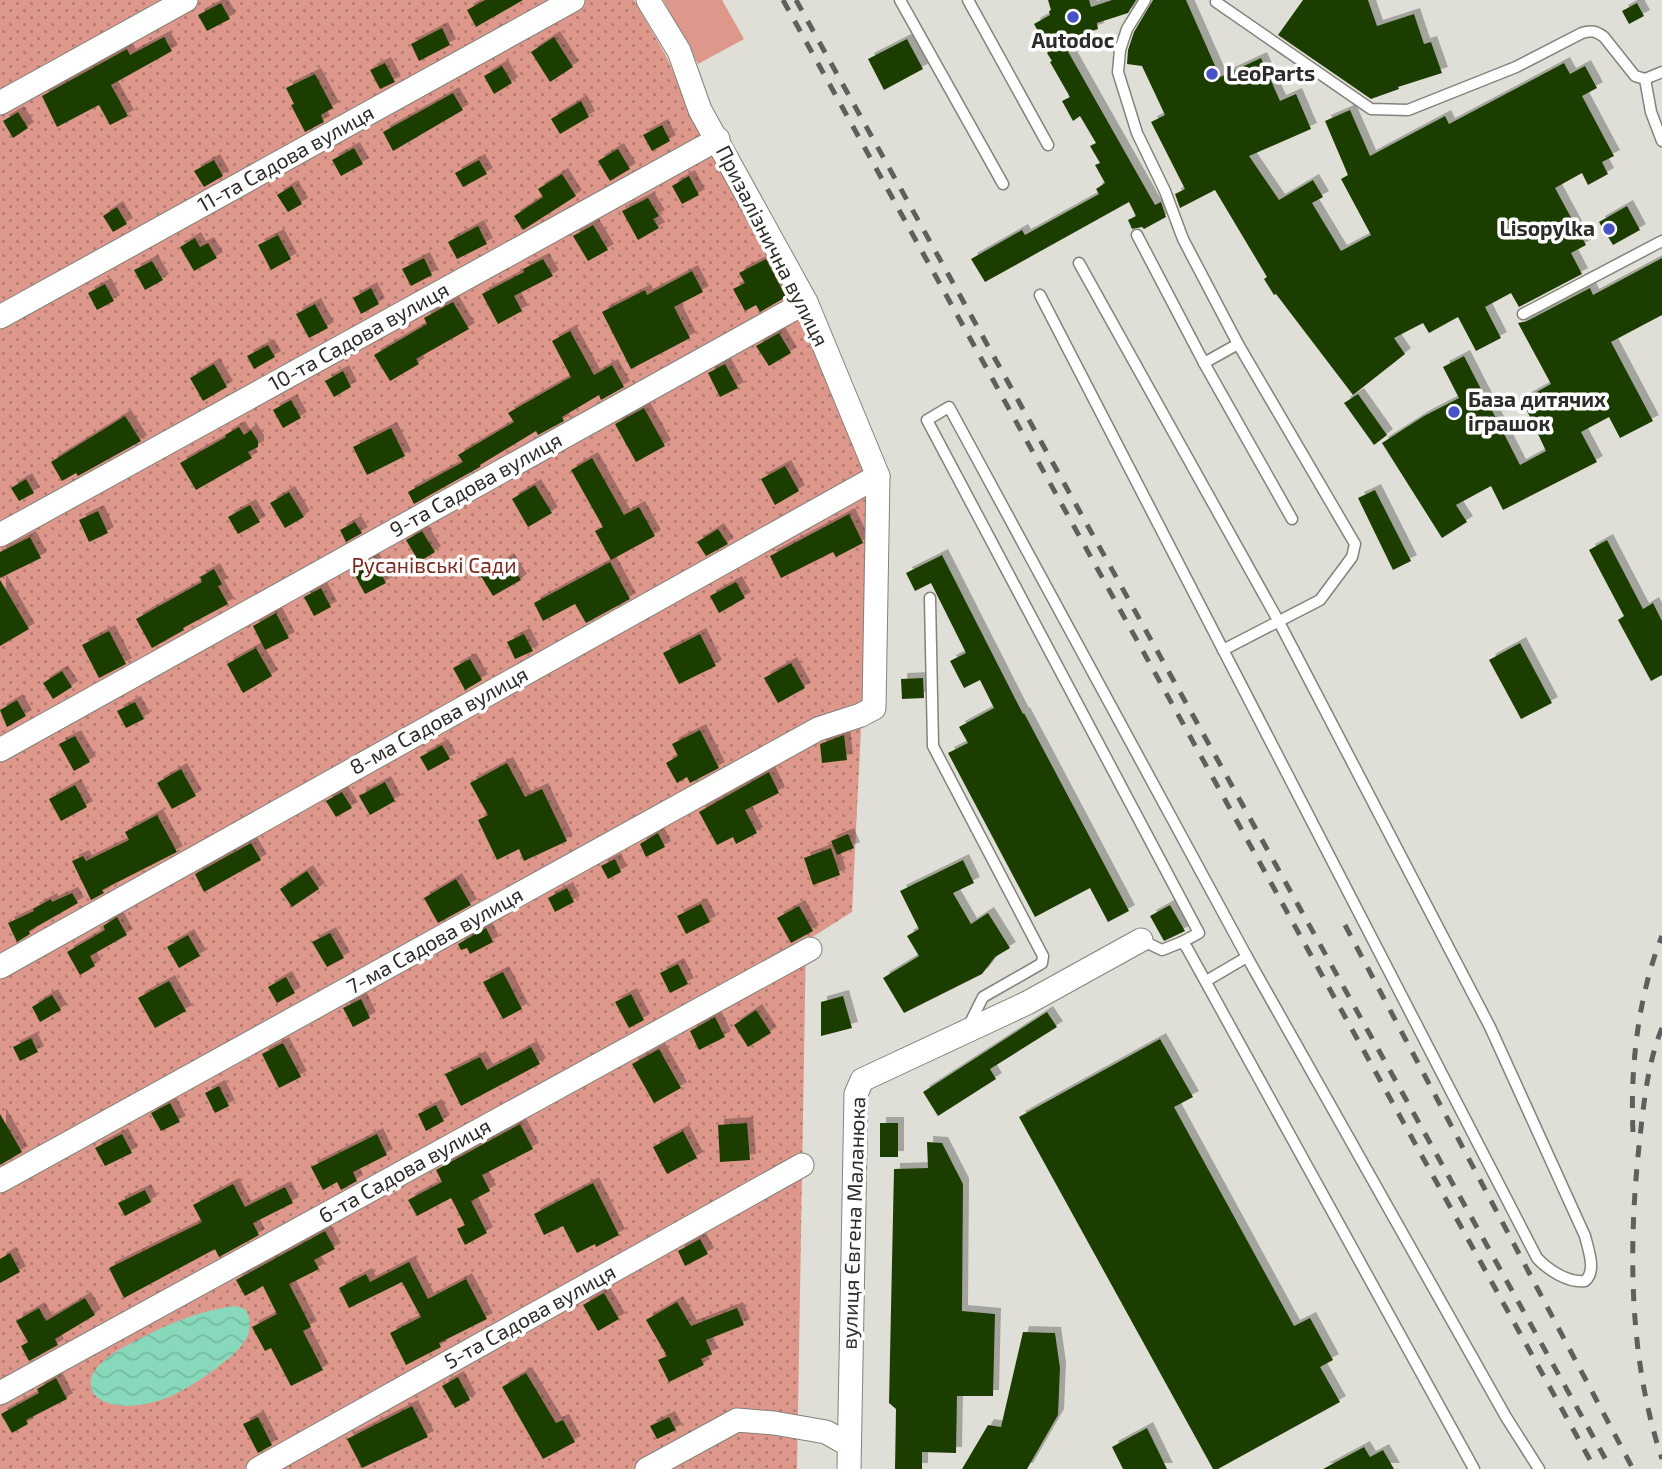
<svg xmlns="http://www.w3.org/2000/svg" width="1662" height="1469" font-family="'Exo 2',sans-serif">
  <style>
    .grass { fill: #de978b }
    .garden { fill: url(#garden-dots) }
    .water { fill: url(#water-waves) }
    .building { fill: #1f3e03; filter: url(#shadow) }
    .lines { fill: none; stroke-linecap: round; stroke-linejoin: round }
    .service-casing { stroke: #83827b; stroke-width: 13 }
    .minor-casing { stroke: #83827b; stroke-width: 25 }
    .service { stroke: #fff; stroke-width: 10 }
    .minor { stroke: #fff; stroke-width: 23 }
    .rail { stroke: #5f5f5b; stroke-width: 5; stroke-dasharray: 12 12; stroke-linecap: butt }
    .poi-dot { fill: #4652c6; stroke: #fff; stroke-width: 2.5 }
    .labels { text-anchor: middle; stroke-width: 7; stroke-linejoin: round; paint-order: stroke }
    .poi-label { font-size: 21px; font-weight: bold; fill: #2c2c29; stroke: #fff; text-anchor: start }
    .street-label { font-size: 21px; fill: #2c2c29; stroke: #fff }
    .park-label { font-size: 21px; fill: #7d271e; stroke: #fff }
  </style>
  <defs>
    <pattern id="garden-dots" width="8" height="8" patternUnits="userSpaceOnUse" patternTransform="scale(1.75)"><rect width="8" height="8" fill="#de978b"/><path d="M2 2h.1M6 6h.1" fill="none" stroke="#b47b72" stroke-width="1.8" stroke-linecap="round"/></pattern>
    <pattern id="water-waves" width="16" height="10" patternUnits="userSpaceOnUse" patternTransform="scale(1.75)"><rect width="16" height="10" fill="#88d9bc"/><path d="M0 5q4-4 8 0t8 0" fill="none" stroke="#76baa2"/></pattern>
    <filter id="shadow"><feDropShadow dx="6" dy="-6" stdDeviation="0" flood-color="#0004"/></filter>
  </defs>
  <rect width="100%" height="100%" fill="#e0dfd7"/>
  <!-- grass -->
  <path class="grass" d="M663,0H722L744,39L698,64Z"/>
  <!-- garden -->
  <path class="garden" d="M0,0H634L665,54L707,145L795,308L865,468L860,476L872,503L852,912L806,941L797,1469H0Z"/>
  <!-- water -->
  <path class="water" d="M235,1306L245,1309C258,1329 243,1347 228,1359C206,1376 181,1395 154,1402C96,1418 61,1381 124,1347C159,1328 195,1311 235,1306Z"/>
  <!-- building -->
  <g class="building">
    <path d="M485,0H523L476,27L467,10Z"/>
    <path d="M1048,0H1089L1091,7L1112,0H1136L1128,13L1097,23L1098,29L1062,41L1155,205L1161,202L1166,217L1144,229L1142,227L1132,229L1128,220L1136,216L1129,202L985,282L971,259L1022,230L1025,235L1099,194L1096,189L1105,183L1095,165L1100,163L1090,146L1096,143L1080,116L1073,121L1062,101L1070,97L1050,62L1052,61L1047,53L1049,51L1034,24L1050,15L1049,11L1051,10Z"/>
    <path d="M1153,0H1186L1220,77L1261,58L1280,101L1296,94L1311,129L1249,156L1279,200L1313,180L1323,197L1312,203L1341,251L1371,235L1341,179L1348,175L1325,121L1350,110L1370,156L1445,116L1449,124L1564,63L1570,74L1585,66L1597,88L1582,96L1614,156L1602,162L1608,174L1588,185L1582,173L1555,188L1586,245L1571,253L1582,274L1519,307L1511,293L1485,307L1501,338L1476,351L1458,317L1429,333L1423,323L1394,338L1405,354L1353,395L1276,294L1274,295L1264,279L1267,277L1215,190L1180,208L1175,194L1185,189L1151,122L1165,115L1142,66L1127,64L1128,50L1134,32Z"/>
    <path d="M1303,0H1368L1377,26L1414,14L1424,44L1431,42L1442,73L1398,87L1399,89L1371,99L1278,35Z"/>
    <path d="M221,3L230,19L207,31L198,15Z"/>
    <path d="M1637,3L1644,16L1629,24L1622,11Z"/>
    <path d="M442,28L450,45L419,61L411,44Z"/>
    <path d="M164,37L172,51L111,85L128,116L110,125L99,105L57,127L42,96L127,49L130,55Z"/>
    <path d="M554,37L573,67L550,82L531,52Z"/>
    <path d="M907,39L923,69L884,90L868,59Z"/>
    <path d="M385,63L395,82L380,89L370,70Z"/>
    <path d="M502,66L512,83L494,94L484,76Z"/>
    <path d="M315,74L333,108L321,115L324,122L305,132L291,105L294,104L286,88Z"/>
    <path d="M453,93L463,110L393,151L383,132Z"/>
    <path d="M581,101L589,117L560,134L551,119Z"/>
    <path d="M18,112L28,128L13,138L3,121Z"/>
    <path d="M662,125L670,141L652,151L643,135Z"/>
    <path d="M354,148L363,164L341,176L332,160Z"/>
    <path d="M618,149L630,169L610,181L598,161Z"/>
    <path d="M214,160L223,176L204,187L194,171Z"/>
    <path d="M479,160L487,174L463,187L455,173Z"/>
    <path d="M562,174L576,196L523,230L514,216L543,197L538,189Z"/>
    <path d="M689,176L699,195L682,204L672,186Z"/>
    <path d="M292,186L302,204L288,212L277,195Z"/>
    <path d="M648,198L659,216L653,219L659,228L638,240L622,211Z"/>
    <path d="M1627,206L1640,230L1613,245L1599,222Z"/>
    <path d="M117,207L127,224L113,232L103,216Z"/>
    <path d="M593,225L608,250L588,261L573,236Z"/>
    <path d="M478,226L487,244L457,259L448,242Z"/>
    <path d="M278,235L291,259L271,270L258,245Z"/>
    <path d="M195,238L200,247L208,243L217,258L194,271L180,247Z"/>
    <path d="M424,258L432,275L411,286L402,269Z"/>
    <path d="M1662,258V315L1611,342L1653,421L1620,438L1609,417L1581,432L1597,462L1503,510L1491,486L1456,505L1467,522L1442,538L1382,443L1424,416L1459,398L1443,367L1464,356L1520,465L1546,451L1522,400L1551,384L1518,323L1527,321L1590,288L1593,295Z"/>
    <path d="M543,259L553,276L514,296L522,311L498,324L482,294L524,272L523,269Z"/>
    <path d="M766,259L786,297L760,312L756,305L745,311L733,289L745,283L739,273Z"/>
    <path d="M152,261L163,280L145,290L134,270Z"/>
    <path d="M692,271L703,292L674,307L690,338L631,369L602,312L645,290L647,295Z"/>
    <path d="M105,284L114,301L97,310L88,293Z"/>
    <path d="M371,288L379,304L361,314L353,298Z"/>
    <path d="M453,302L469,329L416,359L419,364L390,381L374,355L427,324L424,318Z"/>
    <path d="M315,304L328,328L309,338L296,314Z"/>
    <path d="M570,331L594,375L612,365L624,387L601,400L599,395L562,417L564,421L538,435L536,431L480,465V467L414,504L408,492L463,462L458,455L514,422L508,413L571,377L552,341Z"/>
    <path d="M779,333L791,353L769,366L756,346Z"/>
    <path d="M268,345L275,357L254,369L247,356Z"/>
    <path d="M214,364L227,387L203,401L190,378Z"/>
    <path d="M725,364L738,388L720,397L708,373Z"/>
    <path d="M343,371L351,387L334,397L325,381Z"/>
    <path d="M1358,394L1387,435L1374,445L1344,403Z"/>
    <path d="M291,400L301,418L283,428L273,410Z"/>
    <path d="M644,408L665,446L636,462L615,424Z"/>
    <path d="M125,416L141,441L78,476L76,473L62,481L51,462Z"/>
    <path d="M239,427L244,435L251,430L258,441V447L248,452L252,458L196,490L180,463L226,437L225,435Z"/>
    <path d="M391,428L405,456L367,475L353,447Z"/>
    <path d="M592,458L624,515L639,507L655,536L611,560L595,531L603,527L571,470Z"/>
    <path d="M785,466L799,491L775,505L761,479Z"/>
    <path d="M26,479L34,493L19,501L11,488Z"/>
    <path d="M535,485L552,513L528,527L512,499Z"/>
    <path d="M1375,490L1411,561L1393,570L1358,498Z"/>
    <path d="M289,492L304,517L285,528L270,503Z"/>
    <path d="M250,505L260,522L238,534L228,517Z"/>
    <path d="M98,511L108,533L89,542L79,520Z"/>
    <path d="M849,514L863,543L836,557L833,552L781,578L770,556Z"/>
    <path d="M355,522L362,533L346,542L340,530Z"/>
    <path d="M718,529L728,544L706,556L697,542Z"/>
    <path d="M422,531L435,552L419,562L406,540Z"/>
    <path d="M30,537L41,558L0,578V552Z"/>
    <path d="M1607,540L1643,609L1653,603L1662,621V675L1651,681L1618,620L1624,616L1589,550Z"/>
    <path d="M942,555L1023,714L1024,713L1129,911L1108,922L1090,888L1035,917L948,753L968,743L959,727L994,708L980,680L964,688L950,661L966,653L931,583L915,591L906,573Z"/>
    <path d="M373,559L386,583L365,594L352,570Z"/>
    <path d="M508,559L521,580L493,596L481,576Z"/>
    <path d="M610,562L630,599L586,623L575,604L543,621L534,603Z"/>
    <path d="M214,569L222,584L218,586L228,604L183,628L184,630L152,648L136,619L202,582L200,577Z"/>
    <path d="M0,580L29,629L0,646Z"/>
    <path d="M736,582L745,598L719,613L710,596Z"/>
    <path d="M321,588L331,607L314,616L304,597Z"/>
    <path d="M276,613L289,638L265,650L253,626Z"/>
    <path d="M109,631L126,664L99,678L82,645Z"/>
    <path d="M524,634L533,651L515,659L507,642Z"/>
    <path d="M700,634L716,666L679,684L663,653Z"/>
    <path d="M1520,643L1552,703L1521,719L1489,660Z"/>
    <path d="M256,648L272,676L243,693L227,664Z"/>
    <path d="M470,659L482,680L465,690L453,668Z"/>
    <path d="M791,663L805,688L778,703L764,678Z"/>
    <path d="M62,671L72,687L53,699L43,683Z"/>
    <path d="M923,678L924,698L902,699L901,679Z"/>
    <path d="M17,700L26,716L7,727L0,710Z"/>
    <path d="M135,702L144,719L126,728L117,711Z"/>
    <path d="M700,730L719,768L690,783L687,777L677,783L666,763L678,756L672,744Z"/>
    <path d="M844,735L847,760L822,763L820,744Z"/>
    <path d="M75,736L90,762L74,771L59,744Z"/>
    <path d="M442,745L450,759L428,771L420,757Z"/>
    <path d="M507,763L525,797L542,789L567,841L524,861L519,849L497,860L478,820L488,815L470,783Z"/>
    <path d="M181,769L196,796L172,809L157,783Z"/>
    <path d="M769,772L779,793L745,810L757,833L736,844L733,837L717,845L699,812Z"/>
    <path d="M385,782L395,801L370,815L359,796Z"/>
    <path d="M75,785L87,807L61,821L49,799Z"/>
    <path d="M342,792L352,808L336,817L326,801Z"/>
    <path d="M157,815L177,852L102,890L104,893L91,900L72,861L83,856L86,861L129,840L125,832Z"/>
    <path d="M658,833L665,847L646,857L640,844Z"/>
    <path d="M848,834L854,848L837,855L831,841Z"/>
    <path d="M251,843L261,860L204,892L195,874Z"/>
    <path d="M831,848L840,875L813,885L804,858Z"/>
    <path d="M615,859L621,872L608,879L601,866Z"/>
    <path d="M963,860L974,883L953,893L971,924L988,913L1010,948L995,957L982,974L904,1013L883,978L919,956L907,936L919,929L900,891Z"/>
    <path d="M307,871L319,889L292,907L280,889Z"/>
    <path d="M456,879L471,905L438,923L424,898Z"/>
    <path d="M567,888L574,902L555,912L548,898Z"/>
    <path d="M72,893L78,903L29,931L30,934L17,942L8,923L34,911L33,909L51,899L52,902Z"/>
    <path d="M701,904L710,922L686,934L677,916Z"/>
    <path d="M1170,905L1185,931L1164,941L1150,916Z"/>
    <path d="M799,906L813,931L791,943L777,918Z"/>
    <path d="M117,917L127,935L90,956L95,966L80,975L67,952L105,930L103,926Z"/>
    <path d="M486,928L493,942L470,954L467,948L461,950L458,944Z"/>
    <path d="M330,933L344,958L327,967L312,942Z"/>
    <path d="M188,935L200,956L179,968L167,947Z"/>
    <path d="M678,964L688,984L670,993L660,973Z"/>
    <path d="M503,972L522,1009L503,1019L483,982Z"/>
    <path d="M286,977L295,993L277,1003L268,987Z"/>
    <path d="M169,981L186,1011L155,1028L138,998Z"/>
    <path d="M631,994L644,1020L629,1028L615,1002Z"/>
    <path d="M52,995L61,1010L40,1022L32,1007Z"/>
    <path d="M843,996L852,1028L821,1036V1002Z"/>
    <path d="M361,999L370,1018L353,1027L343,1008Z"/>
    <path d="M756,1010L771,1033L748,1047L734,1025Z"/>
    <path d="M1047,1012L1057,1027L990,1069L996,1079L938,1116L923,1092Z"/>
    <path d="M715,1017L725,1037L699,1050L690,1031Z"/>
    <path d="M31,1038L38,1052L20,1061L13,1047Z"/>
    <path d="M1160,1039L1193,1097L1174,1107L1294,1326L1310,1318L1333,1360L1320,1367L1340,1402L1218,1469H1213L1019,1117Z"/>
    <path d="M283,1043L301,1077L279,1088L262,1054Z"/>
    <path d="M531,1047L540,1064L461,1106L445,1074L480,1057L487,1070Z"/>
    <path d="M659,1049L681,1088L654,1103L632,1064Z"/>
    <path d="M219,1086L229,1106L215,1113L205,1093Z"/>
    <path d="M170,1103L180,1122L161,1131L151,1113Z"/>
    <path d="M436,1105L444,1121L426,1131L418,1114Z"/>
    <path d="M0,1114L22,1152L0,1165Z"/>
    <path d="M747,1123L750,1160L720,1162L718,1125Z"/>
    <rect x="880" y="1123" width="18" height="34"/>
    <path d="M520,1124L533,1149L482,1175L490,1191L471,1201L487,1233L465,1245L457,1229L465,1225L451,1198L417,1216L408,1200L442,1182L436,1170Z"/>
    <path d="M683,1131L697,1158L667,1174L653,1147Z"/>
    <path d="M122,1134L132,1153L105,1166L95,1148Z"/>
    <path d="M377,1134L387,1155L353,1172L357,1181L341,1190L337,1182L323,1190L311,1167Z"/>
    <path d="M927,1142L942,1143L963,1184L962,1311L995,1314L993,1396H957L956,1453L922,1452V1469H895L896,1409L889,1403L894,1169L928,1168Z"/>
    <path d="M593,1183L619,1235L596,1247L595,1244L577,1253L563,1226L544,1235L534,1214Z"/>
    <path d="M233,1184L245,1207L285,1187L293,1203L253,1223L259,1235L219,1257L215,1249L124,1298L109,1268L202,1222L193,1205Z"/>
    <path d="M145,1190L151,1202L125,1216L118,1203Z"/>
    <path d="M325,1231L335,1249L314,1260L319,1269L289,1284L311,1327L303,1331L323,1370L291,1386L271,1348L265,1351L252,1327L277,1314L263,1286L245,1296L236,1280Z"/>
    <path d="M700,1239L708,1254L685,1266L678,1251Z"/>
    <path d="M10,1253L20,1272L0,1283V1259Z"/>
    <path d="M409,1262L428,1299L466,1279L487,1319L439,1343L441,1347L406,1365L390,1333L421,1317L402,1282L349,1308L339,1288L366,1274L370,1282Z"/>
    <path d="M604,1293L619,1319L598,1331L583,1305Z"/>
    <path d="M85,1298L95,1315L55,1339L58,1345L29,1361L21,1346L28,1342L16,1321L39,1308L46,1321Z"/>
    <path d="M677,1302L691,1326L737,1308L744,1325L706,1340L712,1354L701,1359L704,1365L669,1382L658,1360L667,1356L646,1320Z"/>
    <path d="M1023,1332L1055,1333L1060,1368L1058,1415L1027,1469H962L988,1425L1001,1427Z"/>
    <path d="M526,1373L556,1423L563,1420L575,1442L543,1459L502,1387Z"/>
    <path d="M458,1377L470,1400L455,1408L442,1386Z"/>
    <path d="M56,1378L67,1399L26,1420L28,1424L12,1433L1,1414L39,1393L37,1389Z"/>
    <path d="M412,1406L428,1437L362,1468L347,1439Z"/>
    <path d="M258,1417L272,1445L258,1453L243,1424Z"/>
    <path d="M669,1417L676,1430L657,1439L650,1426Z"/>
    <path d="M1147,1428L1167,1469H1123L1112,1447Z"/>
    <path d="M1364,1447L1370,1457L1383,1450L1394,1469H1323Z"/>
  </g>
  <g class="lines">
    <!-- service casing -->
    <g class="service-casing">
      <g id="service">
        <path d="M900,0L1003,184"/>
        <path d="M968,0L1048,145"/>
        <path d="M1145,0L1127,29L1120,50L1118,72L1137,133L1165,191L1183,239L1238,344L1355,544L1352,557L1320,600L1223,650"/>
        <path d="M1216,2L1371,109L1408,110L1516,67L1582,33C1591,30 1596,31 1604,37L1635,76L1645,79L1662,72"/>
        <path d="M1645,79L1651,112L1662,141"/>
        <path d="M1137,235L1204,363L1292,519"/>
        <path d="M1040,295L1537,1258C1548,1270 1568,1283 1585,1281C1597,1271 1588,1249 1585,1236L1490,1027L1279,622L1079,263"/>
        <path d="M1523,314L1662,241"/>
        <path d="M1204,363L1238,344"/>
        <path d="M930,598L933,746L1043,956L1042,963L1039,965L983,997L968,1027"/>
        <path d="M1141,940L1162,950L1182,942L1187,948L1474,1469"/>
        <path d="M1182,942L1199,933L927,420L949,407L1247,957"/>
        <path d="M1206,981L1247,957L1506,1417L1539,1469"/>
      </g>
    </g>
    <!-- minor casing -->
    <g class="minor-casing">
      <g id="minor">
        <path d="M0,103L186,0"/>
        <path d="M0,317L573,0"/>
        <path d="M0,535L718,139"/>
        <path d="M0,750L806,302"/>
        <path d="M0,967L878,476"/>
        <path d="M0,1181L818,729L861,715L874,708L878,476L806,302L700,110L679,51L648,0"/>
        <path d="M0,1393L810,949"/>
        <path d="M258,1469L802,1165"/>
        <path d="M647,1469L737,1420L774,1423L826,1432L849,1445"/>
        <path d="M849,1469L856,1094L862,1080L1027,1003L1141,940"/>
      </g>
    </g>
    <!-- service -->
    <use href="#service" class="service"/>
    <!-- minor -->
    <use href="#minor" class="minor"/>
    <!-- rail -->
    <g class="rail">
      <path d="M783,0L1595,1469"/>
      <path d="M796,0L1611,1469"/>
      <path d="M1345,925L1633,1469"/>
      <path d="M1662,1028C1648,1062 1644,1101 1640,1137C1628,1244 1628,1356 1662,1459"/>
      <path d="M1633,1132C1630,1068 1638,996 1662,936"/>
    </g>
  </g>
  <!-- markers -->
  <g class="poi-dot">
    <circle cx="1073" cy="17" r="7"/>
    <circle cx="1212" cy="74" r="7"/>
    <circle cx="1609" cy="229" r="7"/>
    <circle cx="1454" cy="412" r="7"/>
  </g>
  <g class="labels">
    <!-- poi labels -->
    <g class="poi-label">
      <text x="1073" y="48" text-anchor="middle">Autodoc</text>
      <text x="1226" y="81">LeoParts</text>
      <text x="1595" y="236" text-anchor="end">Lisopylka</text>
      <text x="1468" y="407">База дитячих<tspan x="1468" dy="24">іграшок</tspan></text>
    </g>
    <!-- street labels -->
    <g class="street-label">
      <text transform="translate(286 159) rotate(-29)" y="7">11-та Садова вулиця</text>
      <text transform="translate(772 246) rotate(63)" y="7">Призалізнична вулиця</text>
      <text transform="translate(359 337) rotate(-29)" y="7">10-та Садова вулиця</text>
      <text transform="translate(476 485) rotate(-29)" y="7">9-та Садова вулиця</text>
      <text transform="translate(439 721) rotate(-29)" y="7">8-ма Садова вулиця</text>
      <text transform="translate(435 941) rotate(-29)" y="7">7-ма Садова вулиця</text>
      <text transform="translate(405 1171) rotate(-29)" y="7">6-та Садова вулиця</text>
      <text transform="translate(854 1223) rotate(-88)" y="7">вулиця Євгена Маланюка</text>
      <text transform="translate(530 1317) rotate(-29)" y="7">5-та Садова вулиця</text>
    </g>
    <!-- park labels -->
    <g class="park-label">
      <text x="434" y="573">Русанівські Сади</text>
    </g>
  </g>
</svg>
